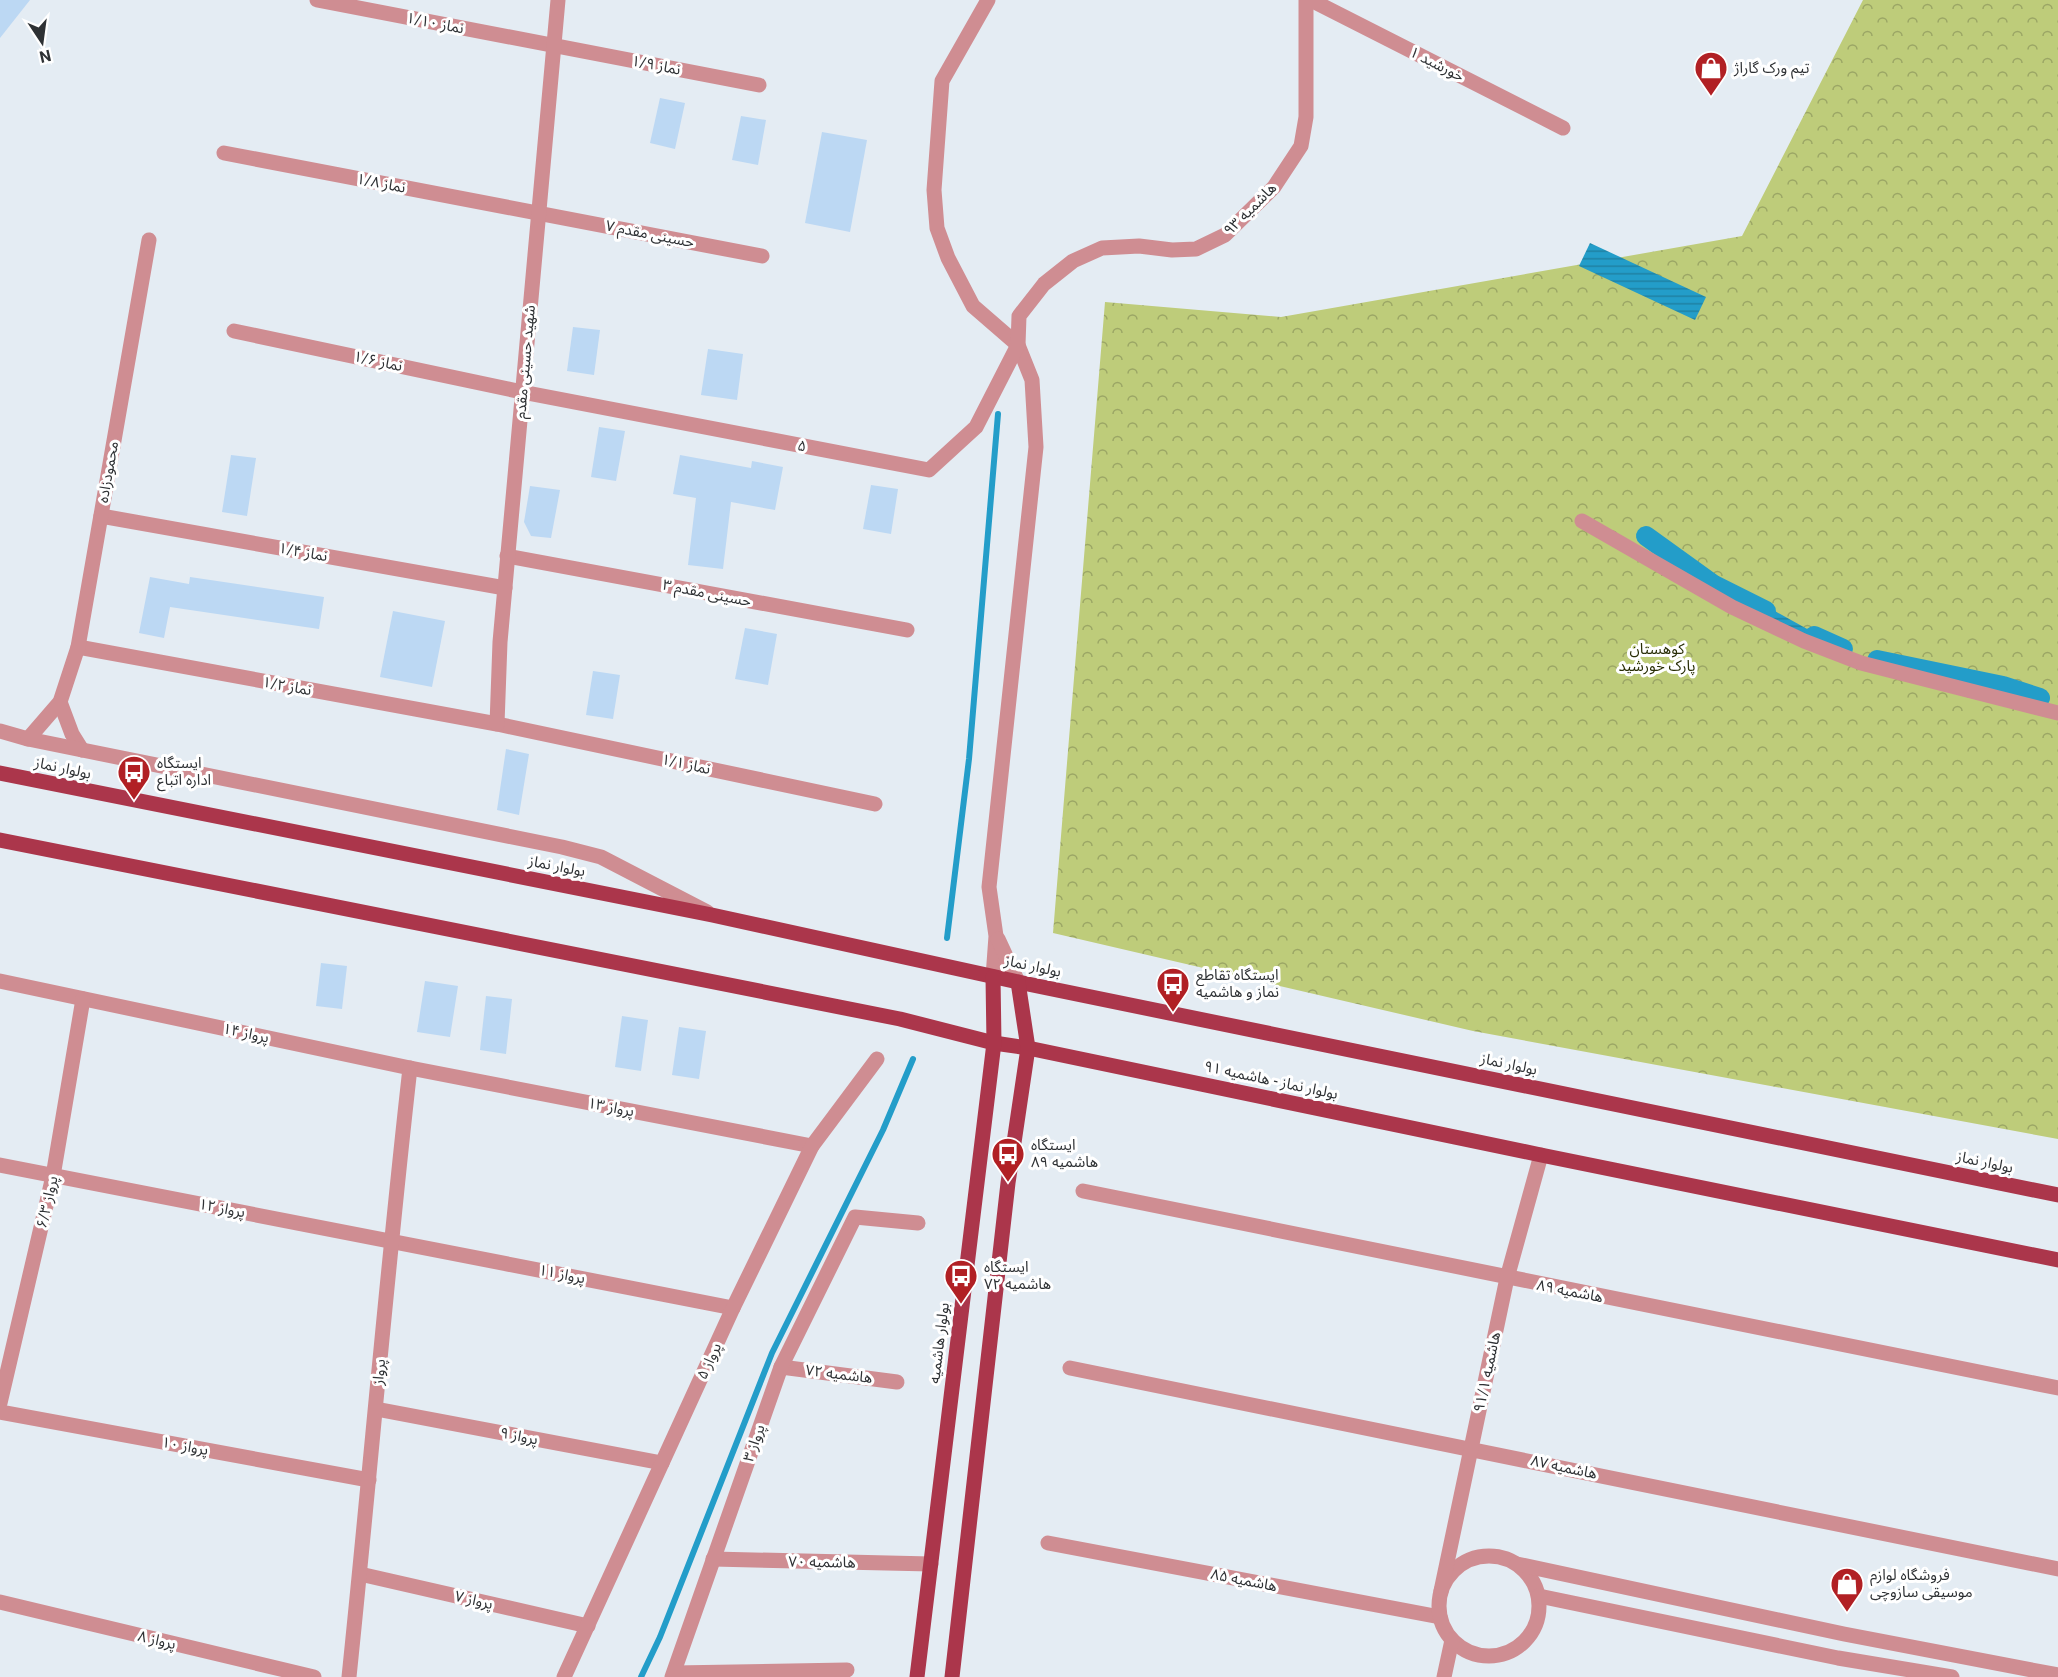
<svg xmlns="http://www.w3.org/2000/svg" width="2058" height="1677" font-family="Roboto,'Noto Sans Arabic',sans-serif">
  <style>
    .park { fill: url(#park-crowns) }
    .water { fill: url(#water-rules) }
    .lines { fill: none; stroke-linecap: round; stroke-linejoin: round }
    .stream { stroke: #239dc9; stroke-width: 6 }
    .canal { stroke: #239dc9; stroke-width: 20 }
    .building { fill: #bcd8f3 }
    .minor { stroke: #cf8d92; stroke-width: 15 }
    .major { stroke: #ab364b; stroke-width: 15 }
    .labels { text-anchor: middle; stroke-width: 6; stroke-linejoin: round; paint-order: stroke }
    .street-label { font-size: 15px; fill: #2e3134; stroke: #fff }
    .poi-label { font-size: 15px; fill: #2e3134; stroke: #fff; text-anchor: start }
    .park-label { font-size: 15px; fill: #282d05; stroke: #fff }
  </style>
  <defs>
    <pattern id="park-crowns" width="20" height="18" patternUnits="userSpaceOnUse" patternTransform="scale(1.5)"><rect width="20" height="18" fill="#becc7a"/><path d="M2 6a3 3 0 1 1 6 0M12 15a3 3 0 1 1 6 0" fill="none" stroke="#9ba665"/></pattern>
    <pattern id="water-rules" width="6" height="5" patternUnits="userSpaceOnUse" patternTransform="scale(1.5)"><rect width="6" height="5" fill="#239dc9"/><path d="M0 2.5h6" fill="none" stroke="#1f81a4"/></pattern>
  </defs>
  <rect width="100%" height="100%" fill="#e4ecf3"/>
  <!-- park -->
  <path class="park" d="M1863,0H2058V1139L1473,1031L1053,933L1105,302L1281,317L1742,236Z"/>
  <!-- water -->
  <g class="water">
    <path d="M1590,243L1706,297L1695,320L1579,266Z"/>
    <path d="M1773,610L1809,630L1814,636L1803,637L1767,616L1766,611Z"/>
  </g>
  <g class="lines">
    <!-- stream -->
    <g class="stream">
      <path d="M947,938L969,759L998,414"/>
      <path d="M641,1677L660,1637L772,1353L883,1130L913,1059"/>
    </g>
    <!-- canal -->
    <g class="canal">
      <path d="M1646,536L1714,585L1766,611"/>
      <path d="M1814,636L1843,649"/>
      <path d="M1877,660L2003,686L2040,698"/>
    </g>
  </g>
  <!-- building -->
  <g class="building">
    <path d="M0,0H30L0,38Z"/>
    <path d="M660,98L685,103L675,149L650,143Z"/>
    <path d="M741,116L766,120L758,165L732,160Z"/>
    <path d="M822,132L867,140L850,232L805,223Z"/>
    <path d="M573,327L600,330L594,375L567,371Z"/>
    <path d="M708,349L743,354L737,400L701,395Z"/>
    <path d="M599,427L625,431L616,481L591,477Z"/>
    <path d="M231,455L256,458L247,516L222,512Z"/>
    <path d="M680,455L751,468L752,461L783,467L775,510L731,502L723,569L688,565L696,498L673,494Z"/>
    <path d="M871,485L898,489L891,534L863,529Z"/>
    <path d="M530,486L560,490L551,538L531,536L524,522Z"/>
    <path d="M150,577L189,584L190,577L324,597L319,629L170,607L164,638L139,633Z"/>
    <path d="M393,611L445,621L432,687L380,677Z"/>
    <path d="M745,628L777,634L768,685L735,679Z"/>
    <path d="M593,671L620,675L613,719L586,715Z"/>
    <path d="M506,749L529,754L519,815L497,810Z"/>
    <path d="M321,963L347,966L342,1009L316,1006Z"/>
    <path d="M425,981L458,986L450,1037L417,1032Z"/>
    <path d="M486,996L512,999L506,1054L480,1050Z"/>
    <path d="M622,1016L648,1020L641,1071L615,1067Z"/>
    <path d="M679,1027L706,1031L699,1079L672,1075Z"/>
  </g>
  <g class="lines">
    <!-- minor -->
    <g class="minor">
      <path d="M317,0L759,85"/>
      <path d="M988,0L942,81L934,190L937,228L948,258L973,306L1018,345L1032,380L1036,447L989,887L996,936L993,977"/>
      <path d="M1311,0L1563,128"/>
      <path d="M224,153L762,256"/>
      <path d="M234,331L522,392L929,470L976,427L1018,345L1019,316L1044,284L1073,261L1102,248L1139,246L1172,250L1196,249L1225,235L1274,187L1301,146L1306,117V0"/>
      <path d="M101,516L505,588"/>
      <path d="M1582,521L1732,607L1804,641L1861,663L2058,713"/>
      <path d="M507,556L907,630"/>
      <path d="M78,647L497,724L875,804"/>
      <path d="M60,702L72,734L82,750"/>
      <path d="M497,724L500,642L558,0"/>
      <path d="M0,731L28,739L562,847L601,857L707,912"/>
      <path d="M28,739L60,702L78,647L149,240"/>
      <path d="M998,939L1018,982"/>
      <path d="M0,981L410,1068L812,1146"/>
      <path d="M0,1165L733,1308"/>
      <path d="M1083,1191L2058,1388"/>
      <path d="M781,1367L897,1382"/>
      <path d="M1070,1368L2058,1569"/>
      <path d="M0,1403L53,1176L83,999"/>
      <path d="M376,1409L662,1463"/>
      <path d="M0,1412L369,1480"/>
      <path d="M1048,1543L1440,1617"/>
      <circle cx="1489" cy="1606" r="50"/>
      <path d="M713,1559L931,1564"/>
      <path d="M1517,1564L1844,1634L2058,1675"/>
      <path d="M360,1574L588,1626"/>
      <path d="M1441,1591L1507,1278L1541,1155"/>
      <path d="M1539,1596L1838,1658L1952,1677"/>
      <path d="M0,1602L314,1677"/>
      <path d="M674,1673L847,1670"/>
      <path d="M349,1677C370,1474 387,1270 410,1068"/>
      <path d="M564,1677L733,1308L812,1146L877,1059"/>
      <path d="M672,1677L781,1367L855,1217L918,1223"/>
      <path d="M1444,1677L1452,1640"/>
    </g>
    <!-- major -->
    <g class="major">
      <path d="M0,773L712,915L1018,982L2058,1195"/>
      <path d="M0,840L900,1019L994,1043L1028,1048L1541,1155L2058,1260"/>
      <path d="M917,1677L994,1043L993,977"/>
      <path d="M952,1677L1008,1183L1028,1048L1018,982"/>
    </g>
  </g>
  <!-- icons -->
  <defs>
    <g id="shop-pin" transform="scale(1.725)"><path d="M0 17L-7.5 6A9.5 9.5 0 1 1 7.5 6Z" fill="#b12024" stroke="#fff"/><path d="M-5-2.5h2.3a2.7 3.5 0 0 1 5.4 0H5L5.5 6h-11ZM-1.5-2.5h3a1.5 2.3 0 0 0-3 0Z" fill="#fff"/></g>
    <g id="bus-pin" transform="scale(1.725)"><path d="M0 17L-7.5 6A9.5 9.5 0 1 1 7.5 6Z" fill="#b12024" stroke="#fff"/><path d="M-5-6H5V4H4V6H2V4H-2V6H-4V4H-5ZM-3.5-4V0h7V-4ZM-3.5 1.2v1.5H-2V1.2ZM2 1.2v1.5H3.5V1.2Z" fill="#fff"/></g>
  </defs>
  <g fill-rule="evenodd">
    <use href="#shop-pin" x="1711" y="68"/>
    <use href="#bus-pin" x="134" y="772"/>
    <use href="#bus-pin" x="1173" y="984"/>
    <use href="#bus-pin" x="1008" y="1154"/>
    <use href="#bus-pin" x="961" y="1276"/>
    <use href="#shop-pin" x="1847" y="1584"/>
  </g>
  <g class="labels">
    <!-- street labels -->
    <g class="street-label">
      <text transform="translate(435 23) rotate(11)" y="5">نماز ۱/۱۰</text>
      <text transform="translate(1437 64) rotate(27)" y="5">خورشید ۱</text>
      <text transform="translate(656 65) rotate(11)" y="5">نماز ۱/۹</text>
      <text transform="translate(381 183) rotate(11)" y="5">نماز ۱/۸</text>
      <text transform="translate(1250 209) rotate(-45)" y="5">هاشمیه ۹۳</text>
      <text transform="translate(650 234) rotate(11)" y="5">حسینی مقدم ۷</text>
      <text transform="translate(378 361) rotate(12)" y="5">نماز ۱/۶</text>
      <text transform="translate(525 362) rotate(-85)" y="5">شهید حسینی مقدم</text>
      <text transform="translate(802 446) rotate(11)" y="5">۵</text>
      <text transform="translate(108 472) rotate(-80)" y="5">محمودزاده</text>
      <text transform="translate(303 552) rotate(10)" y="5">نماز ۱/۴</text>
      <text transform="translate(707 593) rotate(11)" y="5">حسینی مقدم ۳</text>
      <text transform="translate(287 686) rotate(10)" y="5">نماز ۱/۲</text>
      <text transform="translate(686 764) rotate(12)" y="5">نماز ۱/۱</text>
      <text transform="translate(63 768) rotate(12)" y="5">بولوار نماز</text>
      <text transform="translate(557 866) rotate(11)" y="5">بولوار نماز</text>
      <text transform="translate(1033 966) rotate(12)" y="5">بولوار نماز</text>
      <text transform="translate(246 1033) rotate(12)" y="5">پرواز ۱۴</text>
      <text transform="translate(1509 1064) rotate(12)" y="5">بولوار نماز</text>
      <text transform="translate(1271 1080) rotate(12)" y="5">بولوار نماز - هاشمیه ۹۱</text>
      <text transform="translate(611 1107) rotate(11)" y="5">پرواز ۱۳</text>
      <text transform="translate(1985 1162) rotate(12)" y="5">بولوار نماز</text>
      <text transform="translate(47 1202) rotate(-77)" y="5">پرواز ۶/۳</text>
      <text transform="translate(222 1208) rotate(11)" y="5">پرواز ۱۲</text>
      <text transform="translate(562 1274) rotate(11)" y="5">پرواز ۱۱</text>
      <text transform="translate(1570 1291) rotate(11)" y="5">هاشمیه ۸۹</text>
      <text transform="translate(939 1343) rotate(-83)" y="5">بولوار هاشمیه</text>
      <text transform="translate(709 1361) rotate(-65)" y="5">پرواز ۵</text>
      <text transform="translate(379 1372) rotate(-85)" y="5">پرواز</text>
      <text transform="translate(1487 1372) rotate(-78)" y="5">هاشمیه ۹۱/۱</text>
      <text transform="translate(839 1374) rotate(7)" y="5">هاشمیه ۷۲</text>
      <text transform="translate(519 1436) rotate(11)" y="5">پرواز ۹</text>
      <text transform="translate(754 1443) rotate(-71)" y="5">پرواز ۳</text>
      <text transform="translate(185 1446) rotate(10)" y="5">پرواز ۱۰</text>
      <text transform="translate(1564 1467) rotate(12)" y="5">هاشمیه ۸۷</text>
      <text transform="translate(822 1562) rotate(1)" y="5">هاشمیه ۷۰</text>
      <text transform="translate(1244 1580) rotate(11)" y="5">هاشمیه ۸۵</text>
      <text transform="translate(474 1600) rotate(13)" y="5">پرواز ۷</text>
      <text transform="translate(157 1640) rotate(13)" y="5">پرواز ۸</text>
    </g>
    <!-- poi labels -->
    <g class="poi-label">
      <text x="1734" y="73">تیم ورک گاراژ</text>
      <text x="157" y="768">ایستگاه<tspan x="157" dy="17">اداره اتباع</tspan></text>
      <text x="1196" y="980">ایستگاه تقاطع<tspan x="1196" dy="17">نماز و هاشمیه</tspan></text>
      <text x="1031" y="1150">ایستگاه<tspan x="1031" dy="17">هاشمیه ۸۹</tspan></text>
      <text x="984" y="1272">ایستگاه<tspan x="984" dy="17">هاشمیه ۷۲</tspan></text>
      <text x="1870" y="1580">فروشگاه لوازم<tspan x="1870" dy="17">موسیقی سازوچی</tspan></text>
    </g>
    <!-- park labels -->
    <g class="park-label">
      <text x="1657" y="654">کوهستان<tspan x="1657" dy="17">پارک خورشید</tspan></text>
    </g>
  </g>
  <!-- north arrow -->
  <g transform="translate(42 42) rotate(167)" stroke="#ffffff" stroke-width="4.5" paint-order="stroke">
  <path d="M0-4.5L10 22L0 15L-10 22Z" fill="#2e3134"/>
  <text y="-9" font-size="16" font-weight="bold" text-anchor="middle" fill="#2e3134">N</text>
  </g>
</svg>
